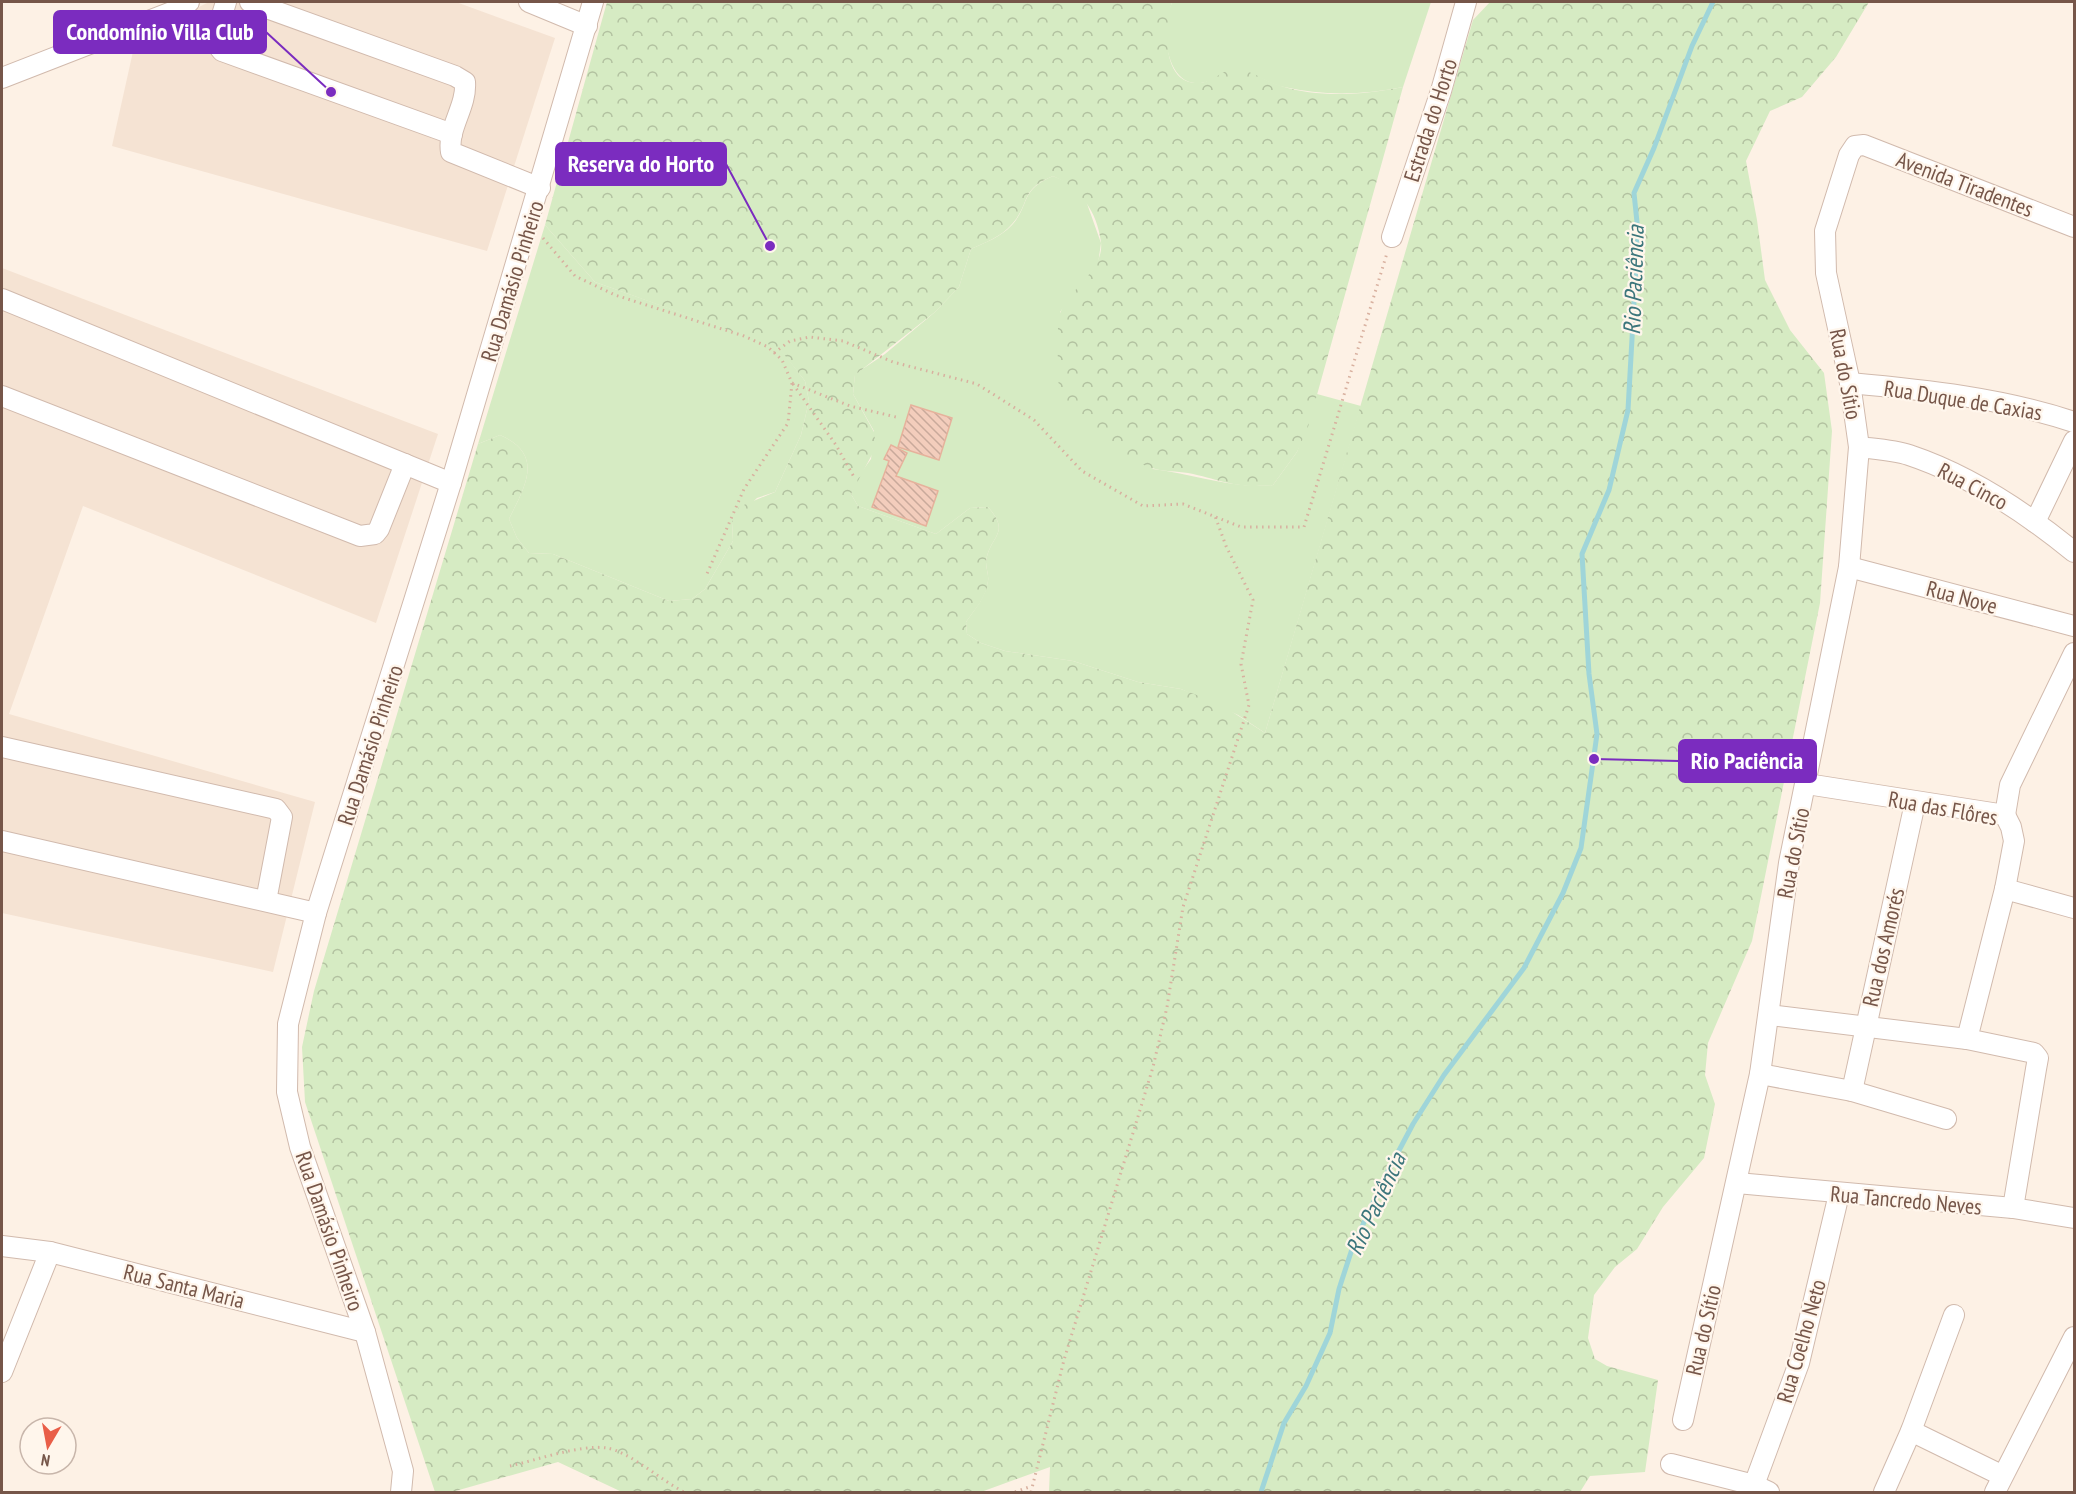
<svg xmlns="http://www.w3.org/2000/svg" width="2076" height="1494" font-family="'PT Sans Narrow',sans-serif">
  <style>
    .residential { fill: #f5e3d3 }
    .grass { fill: #d6ebc3 }
    .forest { fill: url(#forest-crowns) }
    .lines { fill: none; stroke-linecap: round; stroke-linejoin: round }
    .stream { stroke: #9fd5d9; stroke-width: 5 }
    .building { fill: url(#building-back-hatch); stroke: #e6b29c; stroke-width: 1.5 }
    .minor-casing { stroke: #d1baad; stroke-width: 22 }
    .path { stroke: #d8b09f; stroke-width: 3; stroke-dasharray: 1.5 4.5; stroke-linecap: butt }
    .minor { stroke: #fff; stroke-width: 20 }
    .labels { text-anchor: middle; stroke-width: 4.5; stroke-linejoin: round; paint-order: stroke }
    .street-label { font-size: 22px; fill: #765649; stroke: #fff6ec }
    .water-label { font-size: 24px; font-style: italic; fill: #3c767c; stroke: #fff6ec }
    .leader { fill: none; stroke: #7b2cbf; stroke-width: 2 }
    .callout-dot { fill: #7b2cbf; stroke: #fff6ec; stroke-width: 2 }
    .callout { fill: #7b2cbf; stroke: #7b2cbf; stroke-width: 2 }
    .callout-label { font-size: 24px; text-anchor: middle; font-weight: bold; fill: #fff }
  </style>
  <defs>
    <pattern id="forest-crowns" width="20" height="18" patternUnits="userSpaceOnUse" patternTransform="scale(1.5)"><rect width="20" height="18" fill="#d6ebc3"/><path d="M2 6a3 3 0 1 1 6 0M12 15a3 3 0 1 1 6 0" fill="none" stroke="#b2c1a0"/></pattern>
    <pattern id="building-back-hatch" width="6" height="6" patternUnits="userSpaceOnUse" patternTransform="scale(1.5)"><rect width="6" height="6" fill="#f3cdbc"/><path d="M-1 5l2 2M0 0l6 6M5-1l2 2" fill="none" stroke="#c9a99b"/></pattern>
  </defs>
  <rect width="100%" height="100%" fill="#fdf1e5"/>
  <!-- residential -->
  <g class="residential">
    <path d="M209,2H456L555,38L487,251L112,146L136,38Z"/>
    <path d="M2,268L438,434L376,623L83,506L9,714L315,802L273,972L2,913Z"/>
  </g>
  <!-- grass -->
  <g class="grass">
    <path d="M1172,2H1431L1403,87C1364,95 1323,96 1284,87C1272,85 1262,77 1250,74C1235,69 1216,81 1201,83C1171,87 1164,45 1166,24C1166,16 1170,9 1172,2Z"/>
    <path d="M1053,176L1071,184L1085,198L1101,243L1098,264L1060,312L1153,469C1194,474 1231,489 1273,485L1297,452L1317,394L1361,406L1265,733L1238,715L1181,689L1138,682L1073,661L1005,651L981,643L967,634L966,622C975,609 986,597 988,581C989,575 986,569 986,562C989,536 1012,534 988,507L970,508L936,534L858,506L851,494L858,477L871,459L874,431L853,394L855,374L885,354L935,312L959,287L971,249C986,242 1001,237 1012,225C1031,203 1019,191 1053,176Z"/>
    <path d="M545,225L595,282L779,347L805,381L809,401L801,435L775,492L757,498L732,522L733,541L705,589L692,599L669,601L553,554L529,553L517,538L509,519C525,486 545,455 500,435L478,444Z"/>
  </g>
  <!-- forest -->
  <path class="forest" d="M607,2H1172C1165,25 1160,86 1200,83C1214,82 1225,67 1238,69C1252,71 1267,82 1281,86C1319,98 1364,95 1403,87L1308,427L1297,452L1273,485C1236,489 1222,480 1188,473C1177,471 1163,472 1152,468C1119,457 1073,433 1062,397C1057,384 1057,365 1058,352C1059,340 1056,321 1061,311C1071,287 1104,271 1101,242C1097,211 1080,188 1053,176C1019,190 1031,203 1012,224C1001,237 986,242 971,249L959,287L935,312L855,375L853,394L874,432L876,447L851,494L858,506L936,534L970,508L988,507C1012,534 989,536 986,562C986,569 989,575 988,581C987,597 975,609 966,622L967,634L981,643L1005,651L1073,661L1138,682L1181,689L1220,704L1265,733L1473,20L1490,2H1869L1836,57L1802,97L1770,111L1746,161L1757,220L1765,280L1790,330L1824,373L1832,431L1820,603L1752,941L1708,1043L1705,1075L1715,1104L1704,1158L1663,1207L1637,1249L1615,1267L1594,1295L1588,1338L1595,1359L1607,1366L1658,1380L1645,1472L1590,1476L1580,1492H1049L1050,1467L981,1492H622L558,1462L452,1492H435L305,1102L302,1047L314,991L478,444L500,435C545,455 525,486 509,519L517,538L529,553L553,554L669,601L692,599L705,589L733,541L732,522L739,507L775,492L801,435L809,401L805,381L779,348L595,282L545,225Z"/>
  <g class="lines">
    <!-- stream -->
    <path class="stream" d="M1261,1492L1284,1423L1306,1386L1330,1333L1339,1289L1353,1246L1386,1175L1413,1124L1444,1075L1524,968L1563,893L1581,848L1597,734L1589,674L1582,554L1609,490L1628,410L1638,232L1634,193L1654,148L1692,46L1713,2"/>
  </g>
  <!-- building -->
  <g class="building">
    <path d="M911,405L952,418L939,460L898,447Z"/>
    <path d="M891,445L907,453L896,476L938,491L926,526L872,507L889,461L884,459Z"/>
  </g>
  <g class="lines">
    <!-- minor casing -->
    <g class="minor-casing">
      <g id="minor">
        <path d="M226,2L214,41L222,51L452,134"/>
        <path d="M250,2L455,76L465,82C467,107 447,128 451,152L540,188"/>
        <path d="M529,2L587,26"/>
        <path d="M2,78L182,8L189,2"/>
        <path d="M1392,237L1441,91L1466,2"/>
        <path d="M2,299L451,483"/>
        <path d="M1850,383C1926,390 2002,398 2074,422"/>
        <path d="M2,396L360,536L375,534L379,529L405,464"/>
        <path d="M1859,447C1875,449 1894,450 1909,455C1969,475 2025,512 2074,552"/>
        <path d="M2035,522L2074,441"/>
        <path d="M1849,567L2074,626"/>
        <path d="M2,747L276,809L282,817L266,901"/>
        <path d="M1807,784L2005,815L2011,827L2014,841L2005,889L1967,1039"/>
        <path d="M2005,815L2010,785L2074,653"/>
        <path d="M2,841L316,913"/>
        <path d="M2005,889L2074,908"/>
        <path d="M1770,1015L1967,1039L2034,1053L2038,1058L2036,1069L2013,1208"/>
        <path d="M1760,1074L1852,1091L1946,1119"/>
        <path d="M1852,1091L1915,803"/>
        <path d="M1737,1183L2013,1208L2074,1218"/>
        <path d="M2,1246L50,1252L365,1332"/>
        <path d="M2,1372L50,1252"/>
        <path d="M1683,1420L1760,1074L1789,863L1849,567L1859,447L1850,383L1826,273L1825,231L1849,155L1855,146L1864,145L2074,227"/>
        <path d="M1911,1431L2001,1475"/>
        <path d="M1671,1464L1754,1485L1769,1492"/>
        <path d="M1754,1485L1799,1363L1839,1194"/>
        <path d="M401,1492L403,1471L365,1332L300,1147L287,1092L288,1024L316,913L451,483L593,2"/>
        <path d="M1884,1492L1911,1431L1954,1315"/>
        <path d="M1995,1492L2074,1337"/>
      </g>
    </g>
    <!-- path -->
    <g class="path">
      <path d="M543,238L575,276L615,295L744,336L768,347L782,360L792,383L788,423L744,489L706,576"/>
      <path d="M774,353L790,341L810,337L843,341L893,362L977,384L1034,420L1082,471L1143,506L1183,504L1241,527H1304L1387,253"/>
      <path d="M792,383L850,406L896,417"/>
      <path d="M793,384L836,445L854,477"/>
      <path d="M510,1466C537,1460 581,1444 607,1448C630,1452 662,1481 684,1492"/>
      <path d="M1015,1492L1032,1486"/>
      <path d="M1031,1492L1064,1360L1153,1067L1167,1007L1183,907L1249,705L1241,664L1253,600L1226,546L1215,516"/>
    </g>
    <!-- minor -->
    <use href="#minor" class="minor"/>
  </g>
  <g class="labels">
    <!-- street labels -->
    <g class="street-label">
      <text transform="translate(1430 120) rotate(-72)" y="8">Estrada do Horto</text>
      <text transform="translate(1965 184) rotate(21)" y="8">Avenida Tiradentes</text>
      <text transform="translate(512 281) rotate(-73)" y="8">Rua Damásio Pinheiro</text>
      <text transform="translate(1846 374) rotate(79)" y="8">Rua do Sítio</text>
      <text transform="translate(1963 400) rotate(9)" y="8">Rua Duque de Caxias</text>
      <text transform="translate(1973 486) rotate(28)" y="8">Rua Cinco</text>
      <text transform="translate(1962 597) rotate(15)" y="8">Rua Nove</text>
      <text transform="translate(370 745) rotate(-72)" y="8">Rua Damásio Pinheiro</text>
      <text transform="translate(1943 808) rotate(10)" y="8">Rua das Flôres</text>
      <text transform="translate(1793 853) rotate(-79)" y="8">Rua do Sítio</text>
      <text transform="translate(1883 947) rotate(-77)" y="8">Rua dos Amorés</text>
      <text transform="translate(1906 1200) rotate(5)" y="8">Rua Tancredo Neves</text>
      <text transform="translate(330 1231) rotate(71)" y="8">Rua Damásio Pinheiro</text>
      <text transform="translate(184 1286) rotate(14)" y="8">Rua Santa Maria</text>
      <text transform="translate(1703 1330) rotate(-77)" y="8">Rua do Sítio</text>
      <text transform="translate(1801 1341) rotate(-74)" y="8">Rua Coelho Neto</text>
    </g>
    <!-- water labels -->
    <g class="water-label">
      <text transform="translate(1634 280) rotate(-88)" y="8">Rio Paciência</text>
      <text transform="translate(1376 1204) rotate(-65)" y="8">Rio Paciência</text>
    </g>
  </g>
  <!-- callouts -->
  <path class="leader" d="M331 92L266 32M770 246L726 164M1594 759L1679 761"/>
  <g class="callout-dot">
    <circle cx="331" cy="92" r="6"/>
    <circle cx="770" cy="246" r="6"/>
    <circle cx="1594" cy="759" r="6"/>
  </g>
  <g class="callout">
    <rect x="54" y="11" width="212" height="42" rx="6"/>
    <rect x="556" y="143" width="170" height="42" rx="6"/>
    <rect x="1679" y="740" width="137" height="42" rx="6"/>
  </g>
  <g class="callout-label">
    <text x="160" y="40">Condomínio Villa Club</text>
    <text x="641" y="172">Reserva do Horto</text>
    <text x="1747" y="769">Rio Paciência</text>
  </g>
  <!-- border -->
  <rect width="2076" height="1494" fill="none" stroke="#765649" stroke-width="6"/>
  <!-- north arrow -->
  <g transform="translate(48 1446) rotate(190)"><circle r="28" fill="#fff6ec" stroke="#c8b6ab" stroke-width="1.5"/>
  <path d="M0-4.5L10 22L0 15L-10 22Z" fill="#e95e48"/>
  <text y="-9" font-size="16" font-weight="bold" text-anchor="middle" fill="#765649">N</text>
  </g>
</svg>
